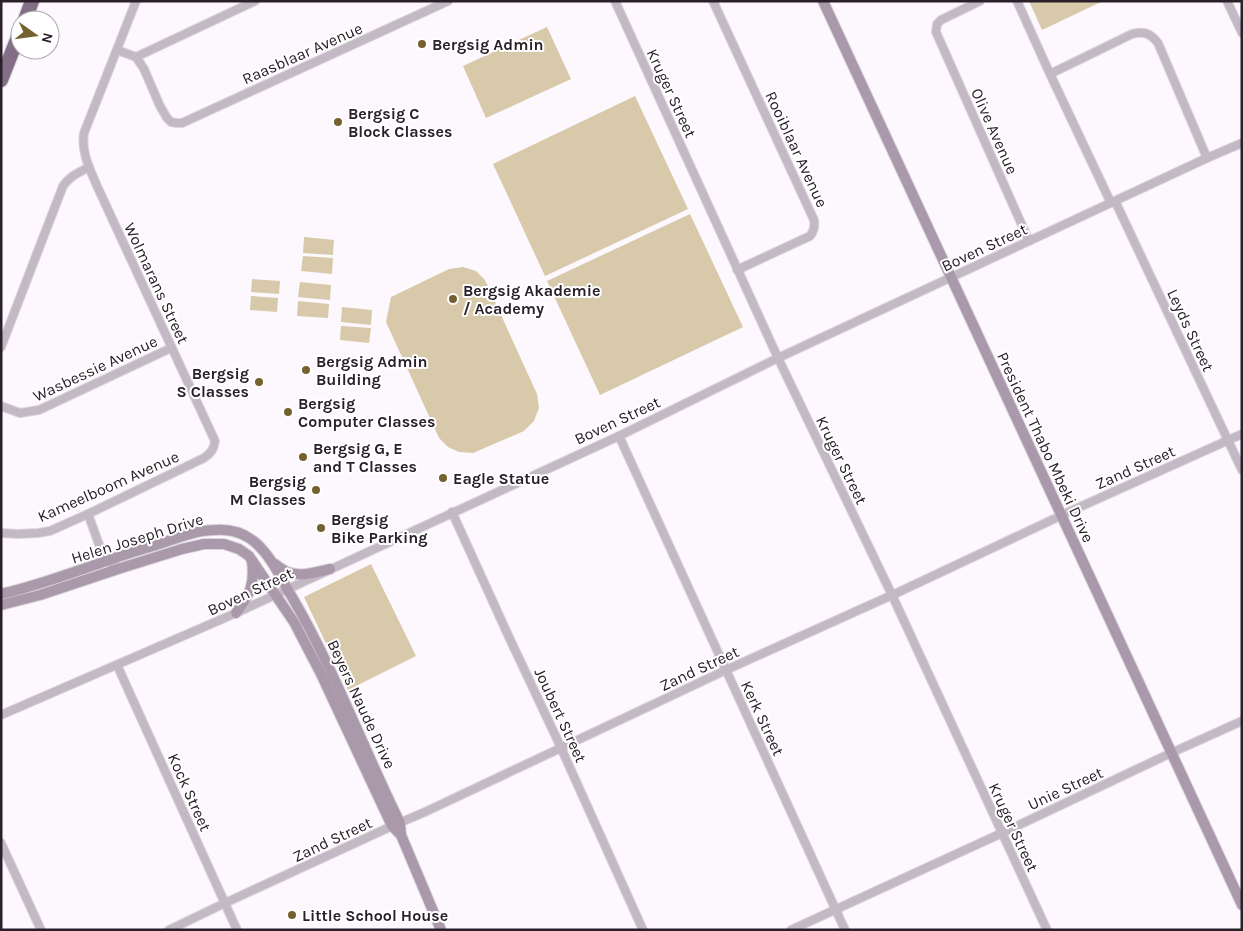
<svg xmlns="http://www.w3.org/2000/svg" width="1243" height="931" font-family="Karla,sans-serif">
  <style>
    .green { fill: #d7c9aa }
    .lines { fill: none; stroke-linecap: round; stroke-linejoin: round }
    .street-casing { stroke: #dbd5db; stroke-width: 10 }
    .secondary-casing { stroke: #dbd5db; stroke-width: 12 }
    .highway-casing { stroke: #dbd5db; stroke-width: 16 }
    .street { stroke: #c3b9c4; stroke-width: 8 }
    .secondary { stroke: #a999aa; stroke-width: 10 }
    .highway { stroke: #846e87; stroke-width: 14 }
    .poi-dot { fill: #756130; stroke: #fff; stroke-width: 2 }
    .labels { text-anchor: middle; stroke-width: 4; stroke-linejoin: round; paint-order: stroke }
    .poi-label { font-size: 16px; font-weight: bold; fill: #2a202a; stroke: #fff; text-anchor: start }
    .street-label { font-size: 16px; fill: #2a202a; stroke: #fff }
  </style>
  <rect width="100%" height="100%" fill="#fdf8fd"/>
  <!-- green -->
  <g class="green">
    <path d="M1029,1H1103L1042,30Z"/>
    <path d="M547,27L571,79L486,118L463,66Z"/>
    <path d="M635,96L688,209L545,276L493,164Z"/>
    <path d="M690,214L743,327L600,395L547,281Z"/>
    <path d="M304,237L334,240L333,255L303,253Z"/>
    <path d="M303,256L333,258L332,274L301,271Z"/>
    <path d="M463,267L476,271L485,280L537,394L539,408L534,421L524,431L473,453L459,452L448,447L439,438L386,322L391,297L449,269Z"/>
    <path d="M252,279L280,281L279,294L251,292Z"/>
    <path d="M300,282L331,285L330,300L298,297Z"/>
    <path d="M251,296L278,298L277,312L250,310Z"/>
    <path d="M298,301L329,304L328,318L297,316Z"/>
    <path d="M342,307L372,310L371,325L341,322Z"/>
    <path d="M341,326L371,328L369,343L340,340Z"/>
    <path d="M371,564L416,656L348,690L304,597Z"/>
  </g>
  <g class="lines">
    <!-- street casing -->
    <g class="street-casing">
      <g id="street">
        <path d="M615,1L778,358L892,595L1047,930"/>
        <path d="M713,1L814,220C815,226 814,231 810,236L737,270"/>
        <path d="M980,1L941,20L937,24L936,32L1029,241"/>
        <path d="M1017,1L1050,74L1111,203"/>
        <path d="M1227,1L1242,33"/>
        <path d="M117,50L136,57L144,69L160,106L167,118L171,122L177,123H182L448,1"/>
        <path d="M136,57L255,1"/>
        <path d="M1050,74L1132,34C1144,31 1150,33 1158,43L1207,158"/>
        <path d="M1115,201L1242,470"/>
        <path d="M1,347L63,186C70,176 78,173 89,167"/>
        <path d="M1,406L20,413L39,410L171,348"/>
        <path d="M619,436L845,930"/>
        <path d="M452,512L508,635L557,739L643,930"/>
        <path d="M88,514L105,561L121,568"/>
        <path d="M1,533L18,534L38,533L50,531L88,514L204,458C211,453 214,449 215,441L97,186C90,169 81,153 84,133L136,1"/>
        <path d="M117,665L237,930"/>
        <path d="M1,715L236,613L619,436L778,358L1207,158L1242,143"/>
        <path d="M1,843L41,930"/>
        <path d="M169,930L225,903L392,826L425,812L726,670L901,591L1073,510L1242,434"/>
        <path d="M791,930L1002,833L1171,753L1242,721"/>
      </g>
    </g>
    <!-- secondary casing -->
    <g class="secondary-casing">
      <g id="secondary">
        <path d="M823,1L1242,905"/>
        <path d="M275,564C293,580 308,574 330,569"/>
        <path d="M1,594C37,586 71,573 106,561C123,555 140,550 156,545C175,539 195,530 215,530C230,529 245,533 257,544C273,559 281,579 292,597C334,669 363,748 400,823L401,835"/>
        <path d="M1,605L40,595L121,568L182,549L204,544H224L239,549L249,556L294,622L321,674L392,826L401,835L441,930"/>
        <path d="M236,613C250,594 255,585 252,561"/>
      </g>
    </g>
    <!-- highway casing -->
    <g class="highway-casing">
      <g id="highway">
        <path d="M25,20L32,1"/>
        <path d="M1,80L20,32"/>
      </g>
    </g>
    <!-- street -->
    <use href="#street" class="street"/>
    <!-- secondary -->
    <use href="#secondary" class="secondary"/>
    <!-- highway -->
    <use href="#highway" class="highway"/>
  </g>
  <!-- markers -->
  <g class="poi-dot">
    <circle cx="422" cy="44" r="5"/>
    <circle cx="338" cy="122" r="5"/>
    <circle cx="453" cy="299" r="5"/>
    <circle cx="306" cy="370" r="5"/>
    <circle cx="259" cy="382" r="5"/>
    <circle cx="288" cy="412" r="5"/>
    <circle cx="303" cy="457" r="5"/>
    <circle cx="443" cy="478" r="5"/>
    <circle cx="316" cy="490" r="5"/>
    <circle cx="321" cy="528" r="5"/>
    <circle cx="292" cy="915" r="5"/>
  </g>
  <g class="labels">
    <!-- poi labels -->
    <g class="poi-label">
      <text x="432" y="50">Bergsig Admin</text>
      <text x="348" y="119">Bergsig C<tspan x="348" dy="18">Block Classes</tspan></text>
      <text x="463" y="296">Bergsig Akademie<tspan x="463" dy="18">/ Academy</tspan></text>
      <text x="316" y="367">Bergsig Admin<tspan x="316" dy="18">Building</tspan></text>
      <text x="249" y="379" text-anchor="end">Bergsig<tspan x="249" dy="18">S Classes</tspan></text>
      <text x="298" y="409">Bergsig<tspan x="298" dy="18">Computer Classes</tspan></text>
      <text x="313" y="454">Bergsig G, E<tspan x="313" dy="18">and T Classes</tspan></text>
      <text x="453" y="484">Eagle Statue</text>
      <text x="306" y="487" text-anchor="end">Bergsig<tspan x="306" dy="18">M Classes</tspan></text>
      <text x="331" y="525">Bergsig<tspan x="331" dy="18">Bike Parking</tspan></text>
      <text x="302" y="921">Little School House</text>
    </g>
    <!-- street labels -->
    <g class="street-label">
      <text transform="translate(302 53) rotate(-24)" y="6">Raasblaar Avenue</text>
      <text transform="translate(672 93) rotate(65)" y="6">Kruger Street</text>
      <text transform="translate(995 131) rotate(66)" y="6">Olive Avenue</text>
      <text transform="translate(797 149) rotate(65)" y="6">Rooiblaar Avenue</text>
      <text transform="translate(984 247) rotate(-25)" y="6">Boven Street</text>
      <text transform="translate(157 283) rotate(65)" y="6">Wolmarans Street</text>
      <text transform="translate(1191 330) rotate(65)" y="6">Leyds Street</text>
      <text transform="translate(95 368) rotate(-25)" y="6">Wasbessie Avenue</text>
      <text transform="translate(617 420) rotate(-25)" y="6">Boven Street</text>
      <text transform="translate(1046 447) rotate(65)" y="6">President Thabo Mbeki Drive</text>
      <text transform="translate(842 460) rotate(64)" y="6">Kruger Street</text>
      <text transform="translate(1135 467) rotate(-24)" y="6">Zand Street</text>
      <text transform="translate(108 486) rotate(-24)" y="6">Kameelboom Avenue</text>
      <text transform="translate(137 538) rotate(-17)" y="6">Helen Joseph Drive</text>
      <text transform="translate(250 591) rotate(-25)" y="6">Boven Street</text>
      <text transform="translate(699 668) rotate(-25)" y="6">Zand Street</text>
      <text transform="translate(362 704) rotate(65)" y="6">Beyers Naude Drive</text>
      <text transform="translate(561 715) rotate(65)" y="6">Joubert Street</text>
      <text transform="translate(763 718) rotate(65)" y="6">Kerk Street</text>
      <text transform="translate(1065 788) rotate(-25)" y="6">Unie Street</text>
      <text transform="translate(190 792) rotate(66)" y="6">Kock Street</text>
      <text transform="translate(1014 827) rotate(65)" y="6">Kruger Street</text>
      <text transform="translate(332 839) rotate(-25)" y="6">Zand Street</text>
    </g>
  </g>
  <!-- border -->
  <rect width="1243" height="931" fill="none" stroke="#2a202a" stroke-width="5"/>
  <!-- north arrow -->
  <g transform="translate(35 35) rotate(104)"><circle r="24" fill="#ffffff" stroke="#aaa6aa"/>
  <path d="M0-4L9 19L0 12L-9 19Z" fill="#756130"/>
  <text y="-8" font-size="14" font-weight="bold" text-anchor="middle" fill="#2a202a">N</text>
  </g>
</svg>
